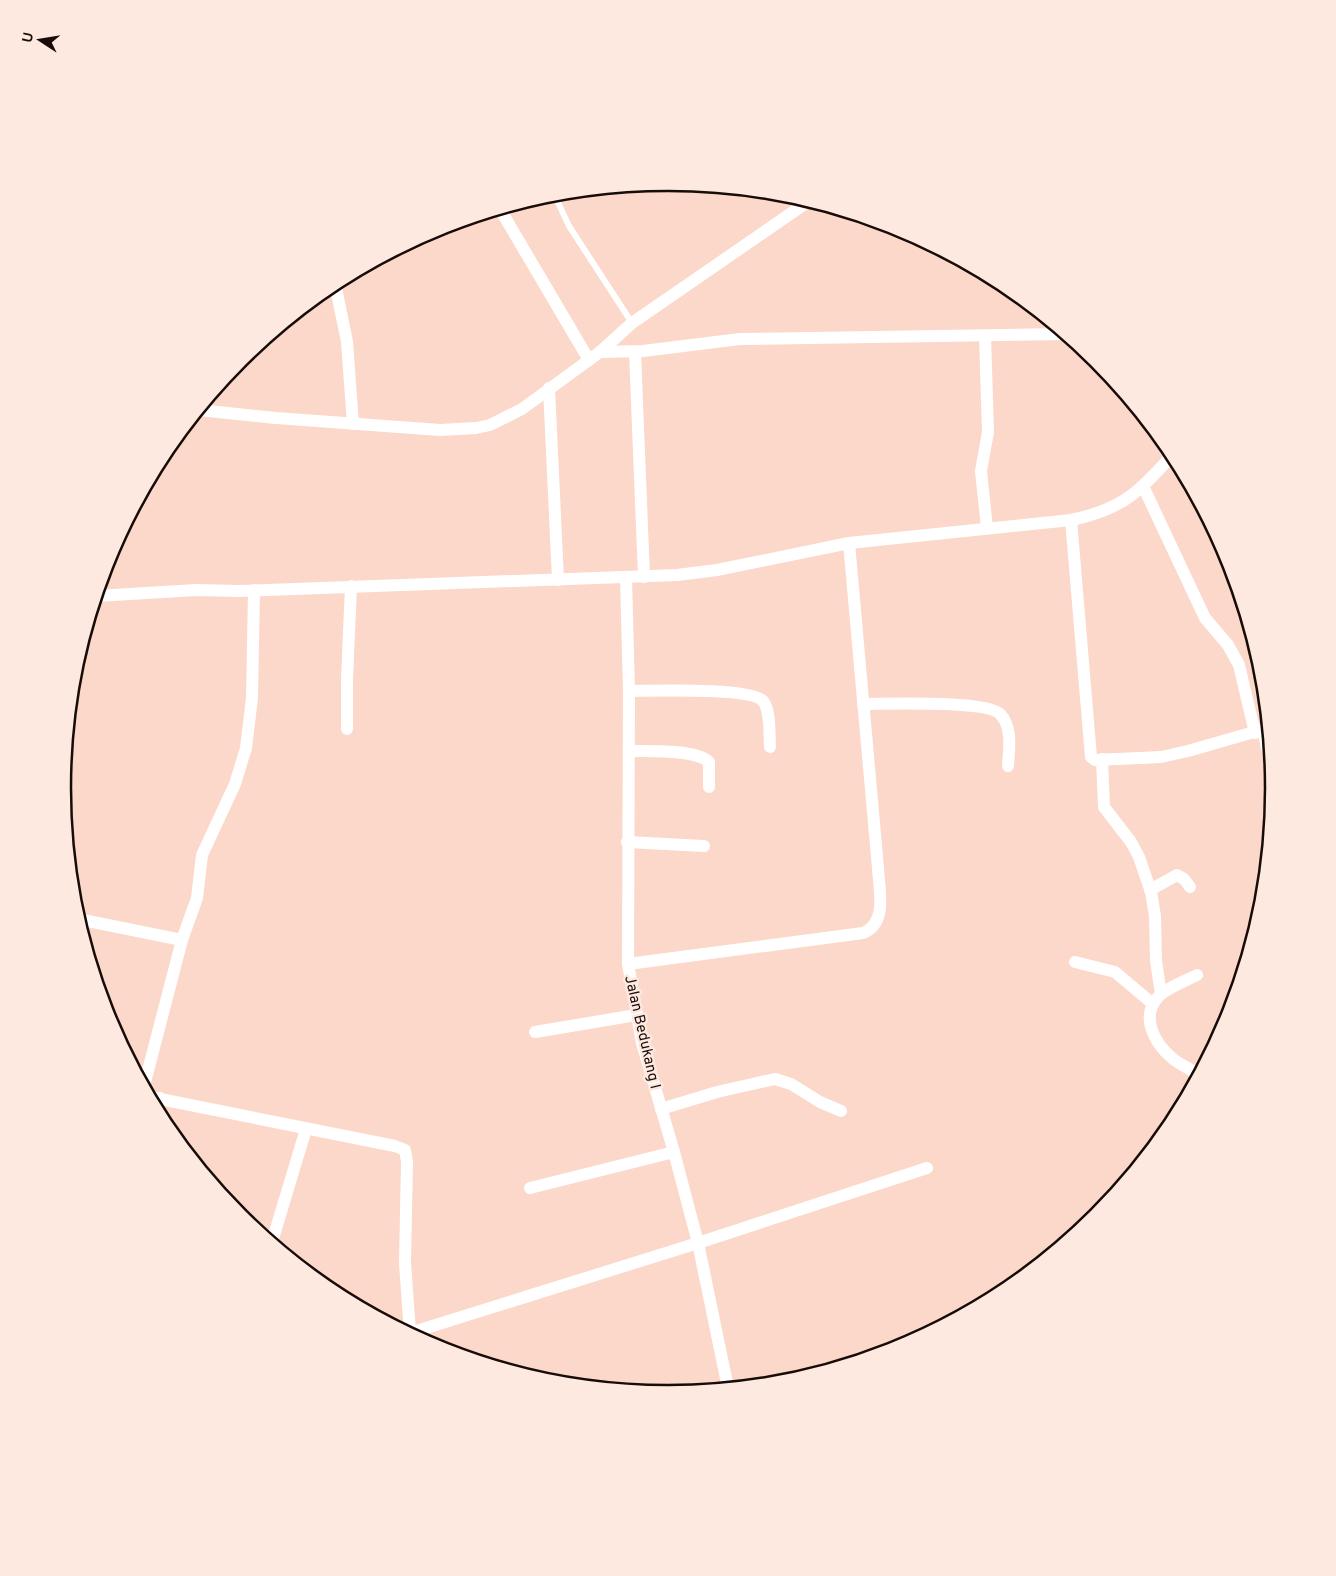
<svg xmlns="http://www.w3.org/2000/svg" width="1336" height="1576" font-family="Overpass,sans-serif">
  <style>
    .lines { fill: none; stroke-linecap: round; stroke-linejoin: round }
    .service { stroke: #fff; stroke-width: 6 }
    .minor { stroke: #fff; stroke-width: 12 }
    .labels { text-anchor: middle; stroke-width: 5; stroke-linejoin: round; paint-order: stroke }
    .street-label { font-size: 15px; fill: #180c08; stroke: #fee9e0 }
    .rim { fill: none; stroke: #180c08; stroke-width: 2.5 }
  </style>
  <rect width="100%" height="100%" fill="#fbd8c9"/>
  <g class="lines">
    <!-- service -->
    <path class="service" d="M554,194L569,226L632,323"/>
    <!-- minor -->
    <g class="minor">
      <path d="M500,209L589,360"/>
      <path d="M335,283L347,342L353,424"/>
      <path d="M985,336L988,432L981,471L987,528"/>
      <path d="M600,352L643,351L740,339L1065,334"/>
      <path d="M635,352L644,577"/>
      <path d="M549,388L558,580"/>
      <path d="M199,410L276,418L440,430L476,428L490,425L522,409L600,352L632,323L809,201"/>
      <path d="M1143,486L1205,618L1228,645L1239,665L1255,733"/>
      <path d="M1071,520L1091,757L1095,760L1161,757L1188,751L1268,728"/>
      <path d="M626,578L629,691L628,964L642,1043L674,1152L698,1243L728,1388"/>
      <path d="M97,596L196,590L239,591L677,575L717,570L849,543L1071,520C1121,510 1140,492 1173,454"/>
      <path d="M629,691C651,691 751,687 763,701C771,711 769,734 770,747"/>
      <path d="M863,704C887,704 987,700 1000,714C1013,727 1009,750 1008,766"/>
      <path d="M347,729V679L351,586"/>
      <path d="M1263,730L1271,766"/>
      <path d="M629,751C647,751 696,749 709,762V787"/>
      <path d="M1102,759L1104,807L1131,842L1139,857L1151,892L1155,916L1156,961L1161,994"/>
      <path d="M627,842L704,846"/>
      <path d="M1150,890L1177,875L1184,879L1190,887"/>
      <path d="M78,919L182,940"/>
      <path d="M1075,962L1115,972L1153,1004"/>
      <path d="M628,964L863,933C888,923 879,890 878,868L849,543"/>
      <path d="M1197,975C1185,981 1169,987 1160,995C1139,1015 1154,1043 1172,1058C1180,1065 1190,1068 1198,1075"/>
      <path d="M535,1032L636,1015"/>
      <path d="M144,1086L182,940L197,898L202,855L235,784L246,748L252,698L254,590"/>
      <path d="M150,1097L395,1146L405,1150L407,1161L405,1263L410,1333"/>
      <path d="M661,1109L717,1092L775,1079L791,1084L820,1102L841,1111"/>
      <path d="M158,1111L160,1098"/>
      <path d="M530,1188L674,1152"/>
      <path d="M272,1242L306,1129"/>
      <path d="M410,1333L698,1243L927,1168"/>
    </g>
  </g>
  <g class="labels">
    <!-- street labels -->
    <g class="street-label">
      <text transform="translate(643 1032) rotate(77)" y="5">Jalan Bedukang I</text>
    </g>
  </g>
  <!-- crop -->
  <path d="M0 0H1336V1576H0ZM71 788a597 597 0 1 1 1194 0a597 597 0 1 1-1194 0Z" fill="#fee9e0" fill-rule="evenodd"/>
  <path class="rim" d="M71 788a597 597 0 1 1 1194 0a597 597 0 1 1-1194 0Z"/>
  <!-- north arrow -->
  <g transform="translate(40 40) rotate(282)" stroke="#fee9e0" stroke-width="4" paint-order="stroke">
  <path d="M0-4L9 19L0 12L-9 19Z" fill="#180c08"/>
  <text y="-8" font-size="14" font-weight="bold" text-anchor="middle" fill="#180c08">U</text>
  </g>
</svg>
